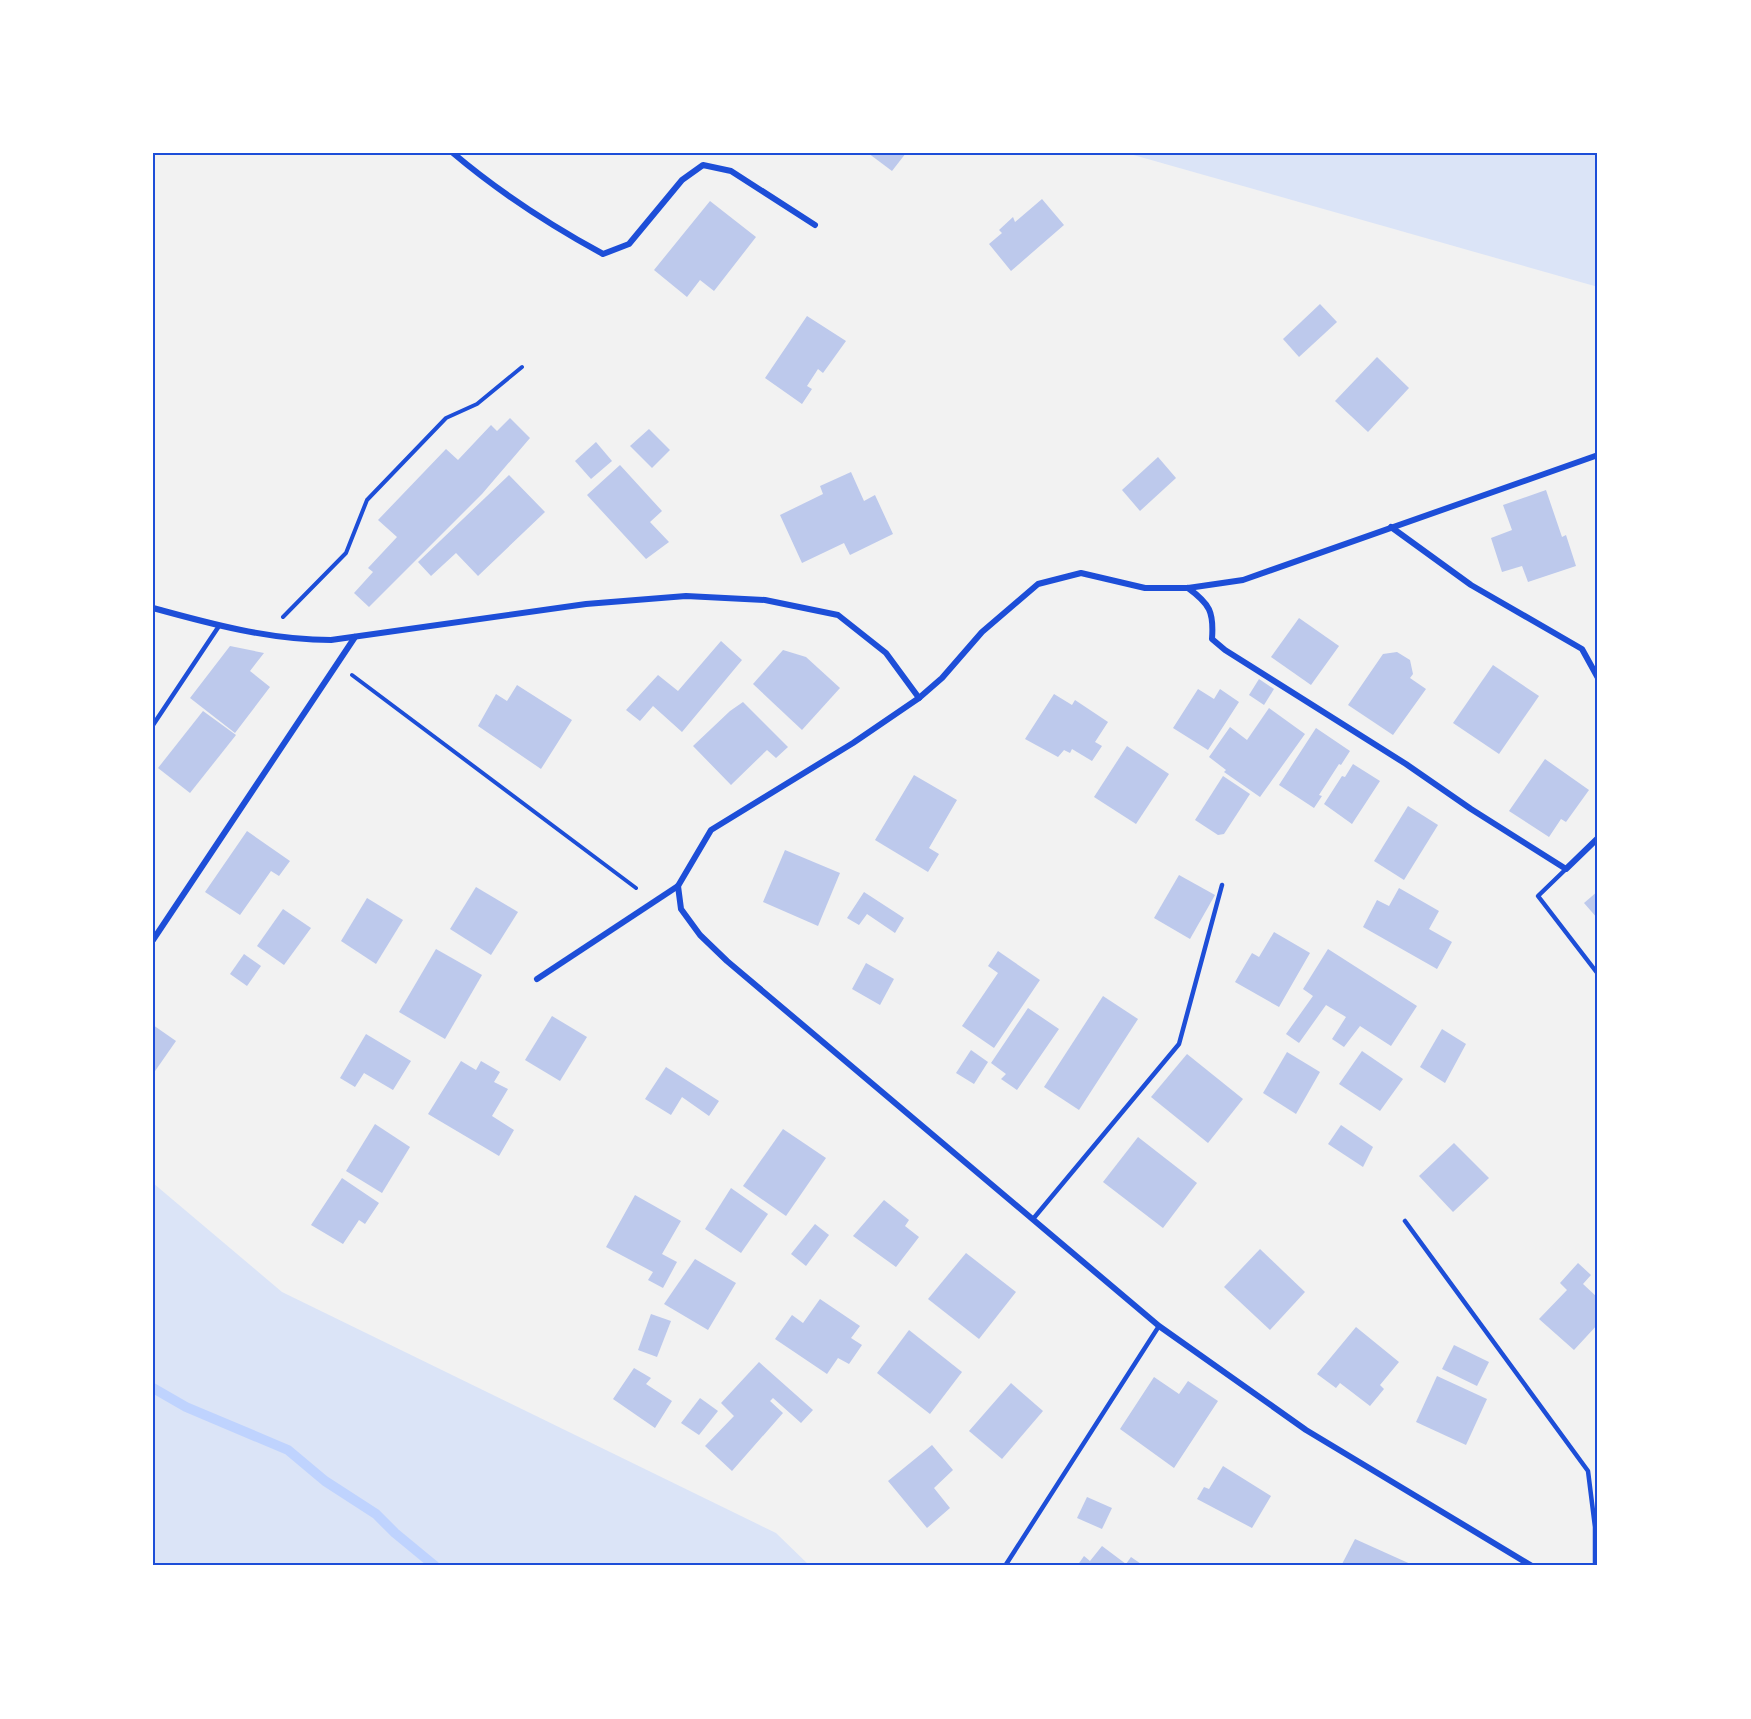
<svg xmlns="http://www.w3.org/2000/svg" width="1751" height="1719" font-family="Jost,sans-serif">
  <style>
    .green { fill: #dbe4f7 }
    .lines { fill: none; stroke-linecap: round; stroke-linejoin: round }
    .stream { stroke: #bfd3fe; stroke-width: 10 }
    .building { fill: #bdc9ec }
    .path { stroke: #1d4ed8; stroke-width: 4 }
    .service { stroke: #1d4ed8; stroke-width: 4.5 }
    .minor { stroke: #1d4ed8; stroke-width: 6 }
    .neatline { fill: none; stroke: #1d4ed8; stroke-width: 2 }
  </style>
  <rect width="100%" height="100%" fill="#f2f2f2"/>
  <!-- green -->
  <g class="green">
    <path d="M1128,153H1598V287L1130,154Z"/>
    <path d="M153,1183L282,1292L776,1533L810,1566H153Z"/>
  </g>
  <g class="lines">
    <!-- stream -->
    <path class="stream" d="M153,1388L186,1407L288,1450L325,1481L376,1514L395,1533L435,1566"/>
  </g>
  <!-- building -->
  <g class="building">
    <path d="M868,153H906L892,171Z"/>
    <path d="M1042,199L1064,225L1011,271L989,244L1002,233L999,230L1013,217L1015,222Z"/>
    <path d="M710,201L756,237L714,291L700,280L687,297L654,270Z"/>
    <path d="M1320,304L1337,322L1299,357L1283,339Z"/>
    <path d="M807,316L846,341L823,373L818,369L807,386L812,389L802,404L765,378Z"/>
    <path d="M1377,357L1409,388L1368,432L1335,401Z"/>
    <path d="M510,418L530,438L482,494L369,607L354,593L373,572L368,568L397,537L378,520L446,449L458,460L491,425L497,431Z"/>
    <path d="M649,429L670,450L652,468L630,446Z"/>
    <path d="M596,442L612,461L591,479L575,461Z"/>
    <path d="M1158,457L1176,478L1140,511L1122,490Z"/>
    <path d="M620,465L662,511L650,522L669,542L646,559L587,495Z"/>
    <path d="M851,472L864,501L875,495L893,534L850,555L844,543L802,563L780,515L823,494L820,486Z"/>
    <path d="M509,475L545,512L478,576L456,553L431,576L418,562Z"/>
    <path d="M1546,490L1562,537L1566,535L1576,566L1528,582L1522,566L1502,572L1491,538L1512,530L1503,505Z"/>
    <path d="M1299,618L1339,646L1311,685L1271,657Z"/>
    <path d="M721,641L742,660L682,732L653,706L640,721L626,710L658,675L678,691Z"/>
    <path d="M230,646L264,653L250,671L270,687L235,733L190,698Z"/>
    <path d="M783,650L806,657L840,688L802,730L753,684Z"/>
    <path d="M1397,652L1410,660L1413,674L1410,678L1426,689L1393,735L1348,705L1383,654Z"/>
    <path d="M1493,665L1539,696L1499,754L1453,723Z"/>
    <path d="M1259,679L1274,689L1264,705L1249,695Z"/>
    <path d="M517,685L572,720L541,769L478,726L496,694L507,701Z"/>
    <path d="M1198,689L1214,699L1220,689L1239,702L1208,750L1173,728Z"/>
    <path d="M1054,694L1072,705L1075,700L1108,722L1095,742L1102,746L1092,761L1072,749L1070,753L1064,750L1058,757L1025,739Z"/>
    <path d="M743,702L788,747L776,758L767,750L731,785L693,746L730,711Z"/>
    <path d="M1269,708L1305,734L1260,797L1224,772L1226,770L1209,757L1230,727L1247,740Z"/>
    <path d="M203,711L236,735L190,793L158,768Z"/>
    <path d="M1316,728L1350,751L1341,765L1339,764L1319,795L1322,796L1314,808L1279,785Z"/>
    <path d="M1127,746L1169,774L1136,824L1094,797Z"/>
    <path d="M1545,759L1589,790L1566,822L1561,819L1549,837L1509,811Z"/>
    <path d="M1353,764L1380,781L1352,824L1324,804L1342,776L1345,777Z"/>
    <path d="M914,775L957,800L929,848L939,854L928,872L875,840Z"/>
    <path d="M1223,776L1250,794L1224,834L1218,835L1195,820Z"/>
    <path d="M1408,806L1438,825L1404,880L1374,861Z"/>
    <path d="M247,831L290,861L279,876L271,871L240,915L205,892Z"/>
    <path d="M785,850L840,873L818,926L763,902Z"/>
    <path d="M1179,875L1215,895L1190,939L1154,918Z"/>
    <path d="M476,887L518,912L491,955L450,929Z"/>
    <path d="M1399,888L1439,911L1429,929L1452,942L1437,969L1363,927L1377,900L1389,906Z"/>
    <path d="M1598,891V919L1584,903Z"/>
    <path d="M864,892L904,918L895,933L867,914L859,925L847,918Z"/>
    <path d="M367,898L403,920L376,964L341,941Z"/>
    <path d="M283,909L311,928L284,965L257,946Z"/>
    <path d="M1274,932L1310,953L1279,1007L1235,982L1252,953L1259,957Z"/>
    <path d="M436,949L482,975L445,1039L399,1012Z"/>
    <path d="M1328,949L1417,1006L1391,1046L1360,1026L1344,1047L1332,1039L1346,1017L1326,1005L1299,1043L1286,1034L1313,996L1303,989Z"/>
    <path d="M998,951L1040,980L994,1048L962,1026L998,973L988,966Z"/>
    <path d="M244,954L261,966L247,986L230,974Z"/>
    <path d="M866,963L894,979L880,1005L852,989Z"/>
    <path d="M1103,996L1138,1019L1079,1110L1044,1087Z"/>
    <path d="M1028,1008L1059,1029L1017,1090L1001,1079L1006,1074L991,1063Z"/>
    <path d="M552,1016L587,1037L560,1081L525,1060Z"/>
    <path d="M153,1025L176,1041L153,1074Z"/>
    <path d="M1442,1029L1466,1044L1445,1083L1420,1067Z"/>
    <path d="M366,1034L411,1061L393,1090L364,1073L355,1087L340,1078Z"/>
    <path d="M971,1050L988,1062L974,1084L956,1073Z"/>
    <path d="M1362,1051L1403,1079L1380,1111L1339,1084Z"/>
    <path d="M1287,1052L1320,1072L1296,1114L1263,1093Z"/>
    <path d="M1187,1054L1243,1099L1208,1143L1151,1097Z"/>
    <path d="M461,1061L476,1070L481,1061L500,1072L494,1082L508,1089L492,1116L514,1130L499,1156L428,1114Z"/>
    <path d="M666,1067L719,1101L709,1116L682,1097L671,1115L645,1099Z"/>
    <path d="M375,1124L410,1147L382,1193L346,1171Z"/>
    <path d="M1341,1125L1373,1147L1363,1167L1328,1144Z"/>
    <path d="M783,1129L826,1158L786,1216L743,1186Z"/>
    <path d="M1138,1137L1197,1183L1163,1228L1103,1182Z"/>
    <path d="M1454,1143L1489,1178L1453,1212L1419,1176Z"/>
    <path d="M342,1178L379,1203L365,1224L359,1220L343,1244L311,1225Z"/>
    <path d="M731,1188L768,1214L741,1253L705,1229Z"/>
    <path d="M635,1195L681,1221L662,1254L677,1262L663,1288L648,1280L653,1272L606,1247Z"/>
    <path d="M884,1200L909,1220L905,1226L919,1237L896,1267L853,1236Z"/>
    <path d="M815,1224L829,1235L806,1266L791,1254Z"/>
    <path d="M1260,1249L1305,1292L1270,1330L1224,1287Z"/>
    <path d="M966,1253L1016,1292L979,1339L928,1299Z"/>
    <path d="M695,1259L736,1283L708,1330L664,1304Z"/>
    <path d="M1578,1263L1591,1275L1583,1284L1598,1298V1324L1574,1350L1539,1319L1567,1290L1560,1283Z"/>
    <path d="M820,1299L860,1326L851,1338L862,1345L849,1364L838,1358L827,1374L775,1339L792,1315L803,1323Z"/>
    <path d="M651,1314L671,1321L657,1357L638,1350Z"/>
    <path d="M1356,1327L1399,1362L1380,1385L1384,1389L1370,1406L1340,1383L1336,1388L1317,1374Z"/>
    <path d="M909,1330L962,1372L930,1414L877,1373Z"/>
    <path d="M1454,1345L1489,1362L1477,1386L1442,1369Z"/>
    <path d="M759,1362L813,1410L801,1423L773,1398L770,1401L783,1413L732,1471L705,1446L734,1416L721,1403Z"/>
    <path d="M634,1368L651,1378L646,1384L672,1401L655,1428L613,1399Z"/>
    <path d="M1437,1376L1487,1399L1466,1445L1416,1422Z"/>
    <path d="M1154,1377L1179,1394L1188,1381L1218,1401L1174,1468L1120,1429Z"/>
    <path d="M1011,1383L1043,1411L1002,1459L969,1431Z"/>
    <path d="M700,1398L718,1411L699,1435L681,1423Z"/>
    <path d="M932,1445L953,1470L934,1488L950,1508L927,1528L888,1481Z"/>
    <path d="M1223,1466L1271,1496L1252,1528L1197,1499L1204,1487L1209,1489Z"/>
    <path d="M1087,1497L1112,1508L1102,1529L1077,1518Z"/>
    <path d="M1355,1539L1415,1566H1341Z"/>
    <path d="M1102,1546L1126,1564L1131,1557L1144,1566H1077L1084,1556L1090,1561Z"/>
  </g>
  <g class="lines">
    <!-- path -->
    <g class="path">
      <path d="M283,617L346,553L367,500L446,418L477,404L522,367"/>
      <path d="M352,675L636,888"/>
    </g>
    <!-- service -->
    <g class="service">
      <path d="M153,725L219,626"/>
      <path d="M1566,869L1538,896L1598,974"/>
      <path d="M1033,1219L1179,1044L1222,885"/>
      <path d="M1405,1221L1588,1471L1595,1527V1564L1593,1566"/>
      <path d="M1005,1566L1159,1326"/>
    </g>
    <!-- minor -->
    <g class="minor">
      <path d="M453,153C499,192 550,225 603,254L629,244L682,180L703,165L731,171L815,225"/>
      <path d="M1391,527L1471,585L1582,649L1598,678"/>
      <path d="M1188,588C1210,604 1214,612 1212,639L1225,650L1406,764L1471,809L1566,869L1598,838"/>
      <path d="M153,608C211,624 270,640 331,640L586,604L686,596L765,600L838,615L886,653L919,698L853,743L711,830L678,886L681,909L700,935L727,961L1159,1326L1306,1430L1532,1566"/>
      <path d="M919,698L942,678L982,632L1038,584L1081,573L1145,588H1188L1243,580L1598,455"/>
      <path d="M153,940L355,637"/>
      <path d="M537,979L678,886"/>
    </g>
  </g>
  <!-- border -->
  <rect width="1751" height="1719" fill="none" stroke="#ffffff" stroke-width="309"/>
  <rect x="154" y="154" width="1442" height="1410" class="neatline"/>
</svg>
